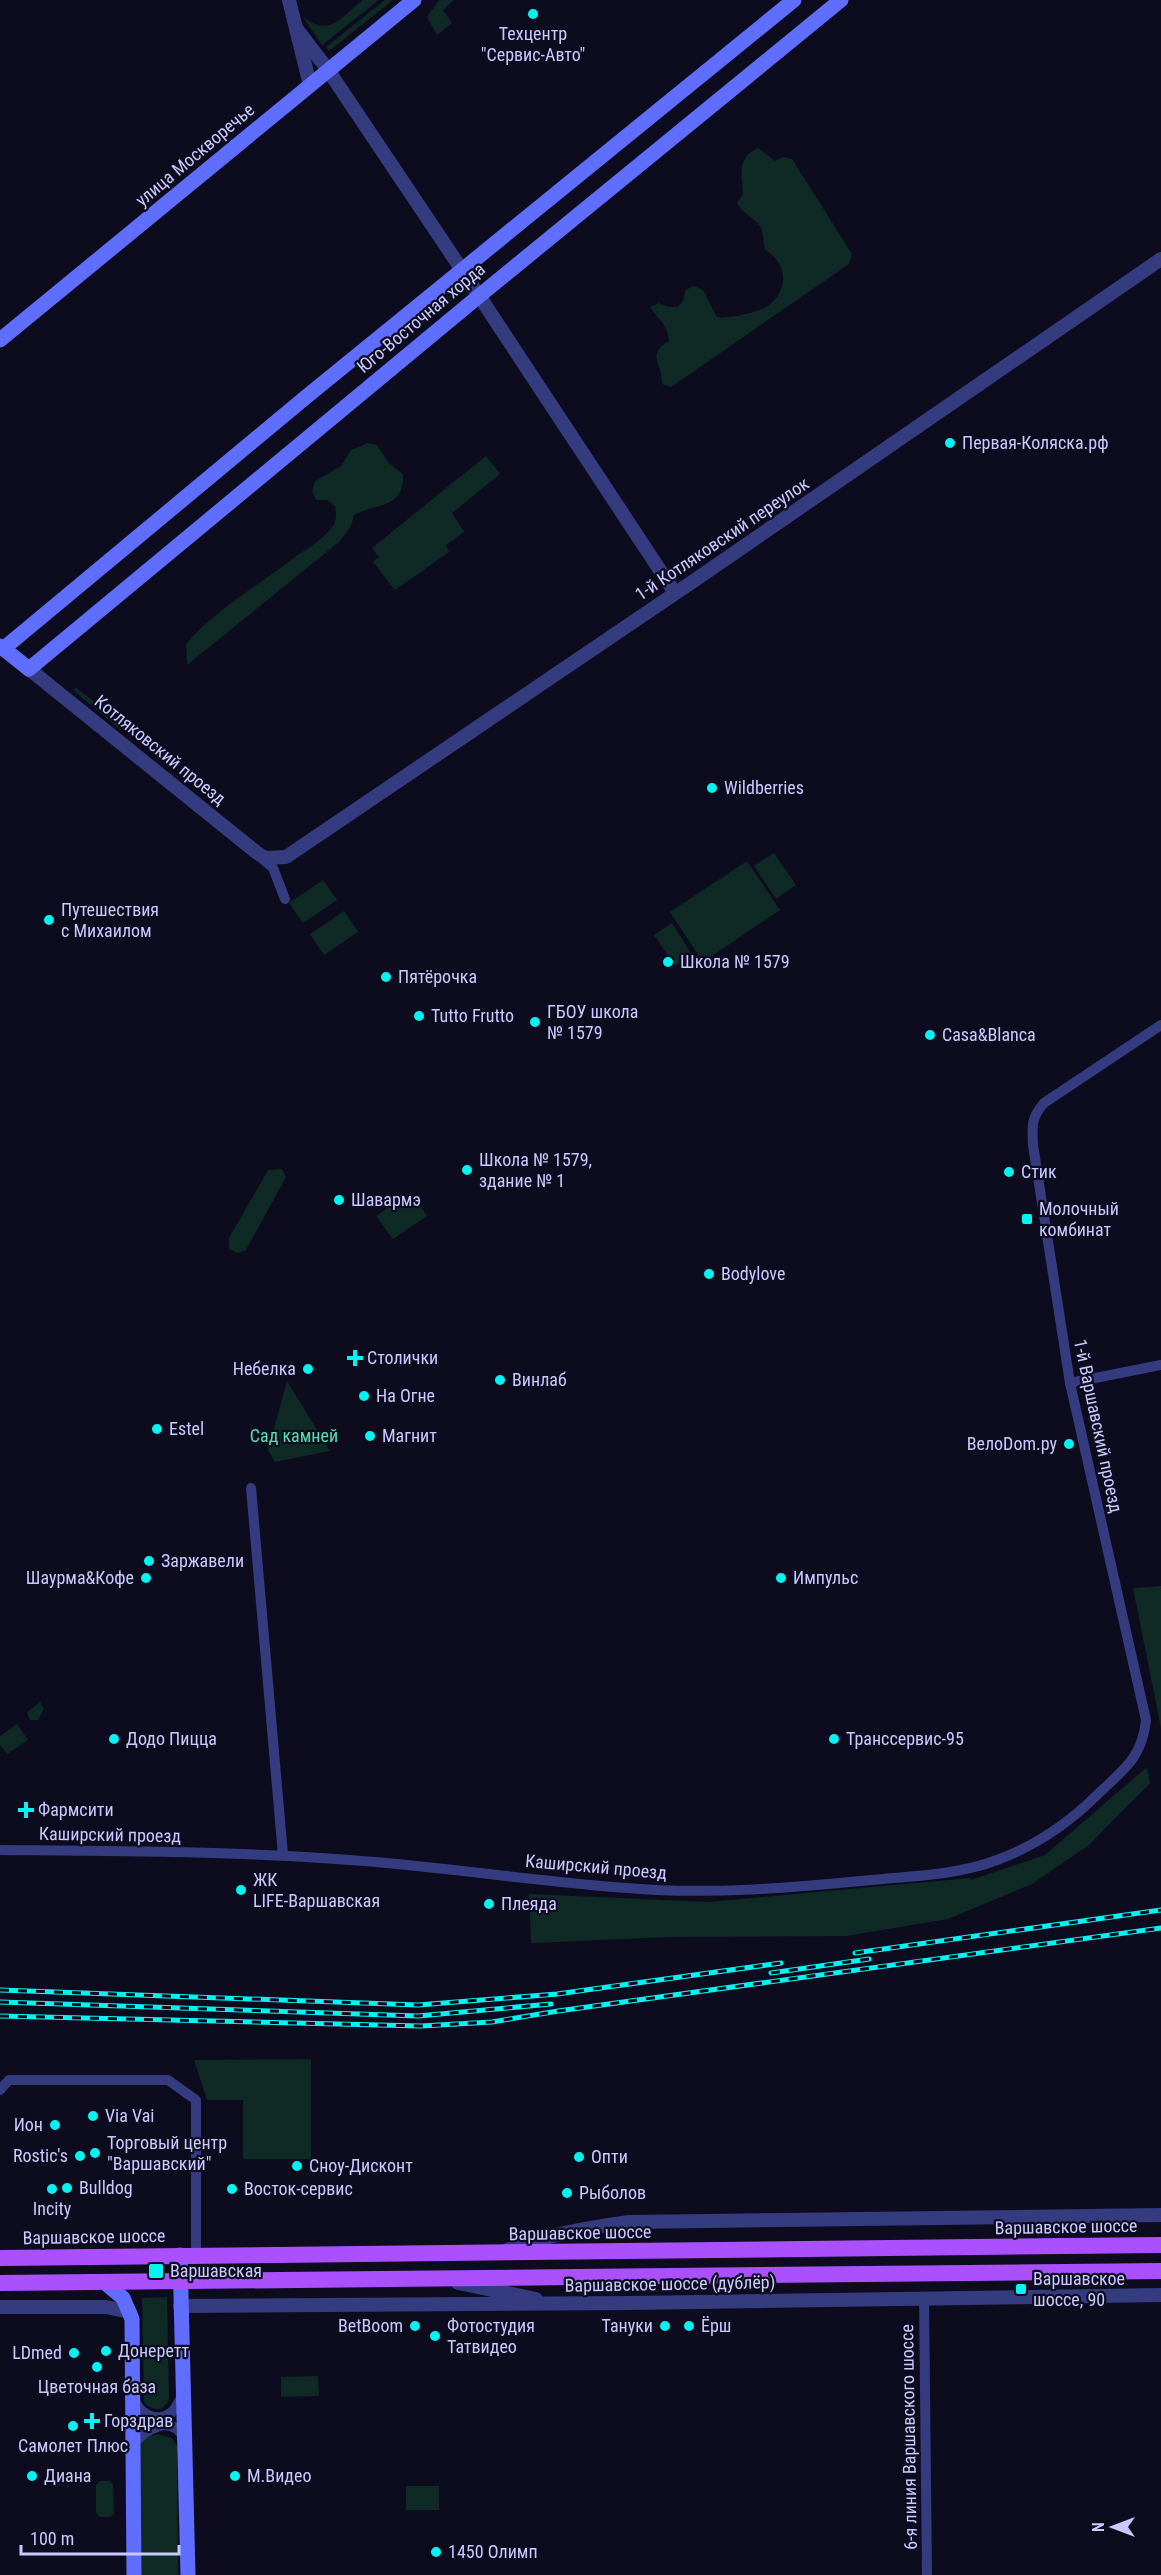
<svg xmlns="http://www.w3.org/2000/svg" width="1161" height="2575" font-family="'Roboto Condensed',sans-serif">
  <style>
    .green { fill: #0f2925 }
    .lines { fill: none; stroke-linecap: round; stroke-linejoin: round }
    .minor { stroke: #353b7f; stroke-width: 10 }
    .tertiary { stroke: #353b7f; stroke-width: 14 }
    .secondary { stroke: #606eff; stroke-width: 15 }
    .primary { stroke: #aa50ff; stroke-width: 16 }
    .rail-casing { stroke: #00f4f1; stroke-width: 5 }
    .rail { stroke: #0d0c1f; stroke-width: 3; stroke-dasharray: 9; stroke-linecap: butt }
    .poi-dot { fill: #00f4f1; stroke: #0d0c1f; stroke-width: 2 }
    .labels { text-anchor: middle; stroke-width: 4.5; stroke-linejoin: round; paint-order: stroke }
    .poi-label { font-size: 18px; fill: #c9c9ff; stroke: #0d0c1f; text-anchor: start }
    .street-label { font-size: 18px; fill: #c9c9ff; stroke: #0d0c1f }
    .park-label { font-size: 18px; fill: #53e1ad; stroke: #0d0c1f }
  </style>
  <rect width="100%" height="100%" fill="#0d0c1f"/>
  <!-- green -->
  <g class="green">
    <path d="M363,0H379L322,45L303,17C330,38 341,17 363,0Z"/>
    <path d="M385,0H393L329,51L326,47Z"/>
    <path d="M439,0H454L443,10L452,23L437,35L427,17Z"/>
    <path d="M758,148L775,161L783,157L792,159L852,254L849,264L671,387L662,384C663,364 645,355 669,341C668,325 659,320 650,307L659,303L668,307H678L684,299L685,290L694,286L703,290L717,317C728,319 756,313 766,307C790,291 788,263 765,250C763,242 764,231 759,225C752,216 742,213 737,203L743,194C742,174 736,158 758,148Z"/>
    <path d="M368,443L377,445L388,462L403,474C405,510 374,503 354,515L351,526L339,542L187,665L186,644C215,610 259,585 295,557C308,548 326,538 334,524C337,518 336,512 335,506L327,500H316L312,491L315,481L341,466L351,450Z"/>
    <path d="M486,456L500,474L452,513L464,532L446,545L449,552L395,590L373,562L379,557L372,548Z"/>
    <path d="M76,688L127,726L121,730L73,690Z"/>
    <path d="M774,853L796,885L776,899L754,866Z"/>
    <path d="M747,861L780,910L703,962L670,912Z"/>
    <path d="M323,880L337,900L303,923L289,903Z"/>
    <path d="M344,911L358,932L324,955L310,934Z"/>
    <path d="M672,923L692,955L675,966L654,935Z"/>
    <path d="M282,1169L286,1177L246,1250L238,1253L229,1249V1238L268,1170Z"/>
    <path d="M411,1192L427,1216L393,1239L376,1216Z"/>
    <path d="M287,1381L330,1451L275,1462L268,1450Z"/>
    <path d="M1161,1586V1728L1133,1588Z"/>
    <path d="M40,1702L44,1709L38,1720H30L27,1712Z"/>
    <path d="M17,1724L28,1740L7,1754L0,1745V1736Z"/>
    <path d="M1147,1767L1150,1783L1089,1845L1032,1884L948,1919L846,1936L671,1937L531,1943L529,1894L707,1902L970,1878L971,1880L1045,1855Z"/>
    <path d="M311,2059V2159H243V2100H207L194,2060Z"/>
    <path d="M167,2297L169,2401L161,2409C153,2409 149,2408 144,2402L142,2298Z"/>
    <path d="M318,2376L319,2396L281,2397V2377Z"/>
    <path d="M157,2434L172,2438L177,2446L178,2575H140L138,2447L144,2439Z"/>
    <path d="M100,2481H110L113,2484L114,2513L111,2517H100L96,2513V2485Z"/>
    <rect x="406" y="2486" width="33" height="24"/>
  </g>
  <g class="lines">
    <!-- minor -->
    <g class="minor">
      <path d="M258,855L273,868L285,899"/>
      <path d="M1070,1383L1161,1365"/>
      <path d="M251,1488L283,1855"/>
      <path d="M0,1850C112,1851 224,1851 336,1859C433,1865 530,1881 627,1888C708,1895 790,1888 871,1880C912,1876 958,1875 997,1860C1035,1846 1069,1823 1098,1794C1124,1769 1142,1758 1146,1720L1070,1383L1033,1145C1032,1126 1031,1118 1044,1103L1161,1025"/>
      <path d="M0,2090L9,2080H168L196,2100V2255"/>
      <path d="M924,2298L927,2575"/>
      <path d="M134,2397C138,2414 157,2424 172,2412C176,2408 179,2401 182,2396"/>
      <path d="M132,2446C145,2430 172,2412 184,2439"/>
    </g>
    <!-- tertiary -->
    <g class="tertiary">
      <path d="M289,0L310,85"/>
      <path d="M296,28L328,70L462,270L675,593"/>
      <path d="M29,669L256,852L265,858L286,857L695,580L1161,259"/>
      <path d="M507,2250C547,2235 586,2228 629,2222L1161,2215"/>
      <path d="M458,2283L536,2299"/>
      <path d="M180,2306L630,2303L1161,2295"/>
      <path d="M0,2307H106L130,2312"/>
    </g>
    <!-- secondary -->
    <g class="secondary">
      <path d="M0,340L414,0"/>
      <path d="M0,646L29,669L479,296L841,0"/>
      <path d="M3,649L306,397L794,0"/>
      <path d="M180,2255L188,2575"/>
      <path d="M104,2282L123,2298L132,2319L134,2575"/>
    </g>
    <!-- primary -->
    <g class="primary">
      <path d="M0,2258L1161,2245"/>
      <path d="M0,2283L1161,2271"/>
    </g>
    <!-- rail casing -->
    <g class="rail-casing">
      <g id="rail">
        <path d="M855,1953L1161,1910"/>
        <path d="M771,1973L869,1959"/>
        <path d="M0,1990L418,2005L557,1994L781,1963"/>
        <path d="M0,2002L418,2016L551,2004"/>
        <path d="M0,2016L421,2026L492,2022L558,2011L1161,1928"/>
      </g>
    </g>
    <!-- rail -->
    <use href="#rail" class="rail"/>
  </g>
  <!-- markers -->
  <g class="poi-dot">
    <circle cx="533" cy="14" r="6"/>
    <circle cx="950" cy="443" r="6"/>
    <circle cx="712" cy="788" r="6"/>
    <circle cx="49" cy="920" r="6"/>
    <circle cx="668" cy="962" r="6"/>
    <circle cx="386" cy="977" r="6"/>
    <circle cx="419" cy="1016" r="6"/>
    <circle cx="535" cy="1022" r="6"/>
    <circle cx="930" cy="1035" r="6"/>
    <circle cx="467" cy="1170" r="6"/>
    <circle cx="1009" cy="1172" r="6"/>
    <circle cx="339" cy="1200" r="6"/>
    <rect x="1021" y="1213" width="12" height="12" rx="3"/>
    <circle cx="709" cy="1274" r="6"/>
    <path d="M352 1349h6v6h6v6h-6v6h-6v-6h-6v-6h6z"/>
    <circle cx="308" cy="1369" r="6"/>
    <circle cx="500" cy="1380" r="6"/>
    <circle cx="364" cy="1396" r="6"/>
    <circle cx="157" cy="1429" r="6"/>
    <circle cx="370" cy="1436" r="6"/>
    <circle cx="1069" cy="1444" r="6"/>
    <circle cx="149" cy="1561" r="6"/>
    <circle cx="146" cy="1578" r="6"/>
    <circle cx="781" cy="1578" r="6"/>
    <circle cx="114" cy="1739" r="6"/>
    <circle cx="834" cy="1739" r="6"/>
    <path d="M23 1801h6v6h6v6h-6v6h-6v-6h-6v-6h6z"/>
    <circle cx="241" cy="1890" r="6"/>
    <circle cx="489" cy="1904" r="6"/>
    <circle cx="93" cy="2116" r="6"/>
    <circle cx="55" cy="2125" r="6"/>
    <circle cx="95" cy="2153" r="6"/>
    <circle cx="80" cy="2156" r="6"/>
    <circle cx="579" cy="2157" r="6"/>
    <circle cx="297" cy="2166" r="6"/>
    <circle cx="67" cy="2188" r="6"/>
    <circle cx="52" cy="2189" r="6"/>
    <circle cx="232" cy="2189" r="6"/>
    <circle cx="567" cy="2193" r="6"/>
    <rect x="148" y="2263" width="16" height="16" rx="3"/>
    <rect x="1015" y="2283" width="12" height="12" rx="3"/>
    <circle cx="415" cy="2326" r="6"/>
    <circle cx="665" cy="2326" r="6"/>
    <circle cx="689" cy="2326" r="6"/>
    <circle cx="435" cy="2336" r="6"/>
    <circle cx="106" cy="2351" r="6"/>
    <circle cx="74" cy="2353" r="6"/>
    <circle cx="97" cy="2367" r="6"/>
    <path d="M89 2412h6v6h6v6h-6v6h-6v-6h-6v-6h6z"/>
    <circle cx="73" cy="2426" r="6"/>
    <circle cx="32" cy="2476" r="6"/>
    <circle cx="235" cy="2476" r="6"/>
    <circle cx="436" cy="2552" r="6"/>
  </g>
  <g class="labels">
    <!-- poi labels -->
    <g class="poi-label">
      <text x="533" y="40" text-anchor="middle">Техцентр<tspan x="533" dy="21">"Сервис-Авто"</tspan></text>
      <text x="962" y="449">Первая-Коляска.рф</text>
      <text x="724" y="794">Wildberries</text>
      <text x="61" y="916">Путешествия<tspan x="61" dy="21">с Михаилом</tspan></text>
      <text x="680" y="968">Школа № 1579</text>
      <text x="398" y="983">Пятёрочка</text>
      <text x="547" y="1018">ГБОУ школа<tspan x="547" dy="21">№ 1579</tspan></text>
      <text x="431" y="1022">Tutto Frutto</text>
      <text x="942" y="1041">Casa&amp;Blanca</text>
      <text x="479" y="1166">Школа № 1579,<tspan x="479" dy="21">здание № 1</tspan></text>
      <text x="1021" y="1178">Стик</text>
      <text x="351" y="1206">Шавармэ</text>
      <text x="1039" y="1215">Молочный<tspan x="1039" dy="21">комбинат</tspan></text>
      <text x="721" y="1280">Bodylove</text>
      <text x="367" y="1364">Столички</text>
      <text x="296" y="1375" text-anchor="end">Небелка</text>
      <text x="512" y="1386">Винлаб</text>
      <text x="376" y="1402">На Огне</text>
      <text x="169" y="1435">Estel</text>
      <text x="382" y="1442">Магнит</text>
      <text x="1057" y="1450" text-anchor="end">ВелоDom.ру</text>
      <text x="161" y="1567">Заржавели</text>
      <text x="134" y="1584" text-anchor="end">Шаурма&amp;Кофе</text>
      <text x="793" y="1584">Импульс</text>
      <text x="126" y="1745">Додо Пицца</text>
      <text x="846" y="1745">Транссервис-95</text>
      <text x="38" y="1816">Фармсити</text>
      <text x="253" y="1886">ЖК<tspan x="253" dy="21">LIFE-Варшавская</tspan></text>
      <text x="501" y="1910">Плеяда</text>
      <text x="105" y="2122">Via Vai</text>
      <text x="43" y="2131" text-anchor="end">Ион</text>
      <text x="107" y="2149">Торговый центр<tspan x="107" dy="21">"Варшавский"</tspan></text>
      <text x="68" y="2162" text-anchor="end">Rostic's</text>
      <text x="591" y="2163">Опти</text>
      <text x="309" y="2172">Сноу-Дисконт</text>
      <text x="79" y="2194">Bulldog</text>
      <text x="244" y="2195">Восток-сервис</text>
      <text x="579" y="2199">Рыболов</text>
      <text x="52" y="2215" text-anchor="middle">Incity</text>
      <text x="170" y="2277">Варшавская</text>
      <text x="1033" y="2285">Варшавское<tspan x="1033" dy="21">шоссе, 90</tspan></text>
      <text x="403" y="2332" text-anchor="end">BetBoom</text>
      <text x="447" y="2332">Фотостудия<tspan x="447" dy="21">Татвидео</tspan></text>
      <text x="653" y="2332" text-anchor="end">Тануки</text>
      <text x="701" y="2332">Ёрш</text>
      <text x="118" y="2357">Донеретт</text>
      <text x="62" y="2359" text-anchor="end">LDmed</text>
      <text x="97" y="2393" text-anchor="middle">Цветочная база</text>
      <text x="104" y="2427">Горздрав</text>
      <text x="73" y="2452" text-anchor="middle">Самолет Плюс</text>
      <text x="44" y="2482">Диана</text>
      <text x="247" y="2482">М.Видео</text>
      <text x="448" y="2558">1450 Олимп</text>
    </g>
    <!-- street labels -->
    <g class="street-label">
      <text transform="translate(195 155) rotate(-40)" y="6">улица Москворечье</text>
      <text transform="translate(421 318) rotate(-40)" y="6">Юго-Восточная хорда</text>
      <text transform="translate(722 539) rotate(-34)" y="6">1-й Котляковский переулок</text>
      <text transform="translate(160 750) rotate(39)" y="6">Котляковский проезд</text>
      <text transform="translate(1098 1426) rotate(78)" y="6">1-й Варшавский проезд</text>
      <text transform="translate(110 1835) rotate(1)" y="6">Каширский проезд</text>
      <text transform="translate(596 1867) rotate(5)" y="6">Каширский проезд</text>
      <text transform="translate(1066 2227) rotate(-1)" y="6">Варшавское шоссе</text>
      <text transform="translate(580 2233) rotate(-1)" y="6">Варшавское шоссе</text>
      <text transform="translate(94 2237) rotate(-1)" y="6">Варшавское шоссе</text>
      <text transform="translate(670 2284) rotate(-1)" y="6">Варшавское шоссе (дублёр)</text>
      <text transform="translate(909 2437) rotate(-91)" y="6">6-я линия Варшавского шоссе</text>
    </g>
    <!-- park labels -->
    <g class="park-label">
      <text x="294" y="1442">Сад камней</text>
    </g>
  </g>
  <!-- north arrow -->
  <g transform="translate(1113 2527) rotate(270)" stroke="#0d0c1f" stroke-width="4.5" paint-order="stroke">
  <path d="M0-4.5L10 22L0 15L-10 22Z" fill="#c9c9ff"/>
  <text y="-9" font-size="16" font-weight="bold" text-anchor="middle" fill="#c9c9ff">N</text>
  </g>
  <!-- scale -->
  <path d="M21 2545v9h158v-9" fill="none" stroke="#c9c9ff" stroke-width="3"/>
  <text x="30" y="2545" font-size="18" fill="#c9c9ff" stroke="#0d0c1f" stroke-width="4.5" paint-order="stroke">100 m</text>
</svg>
